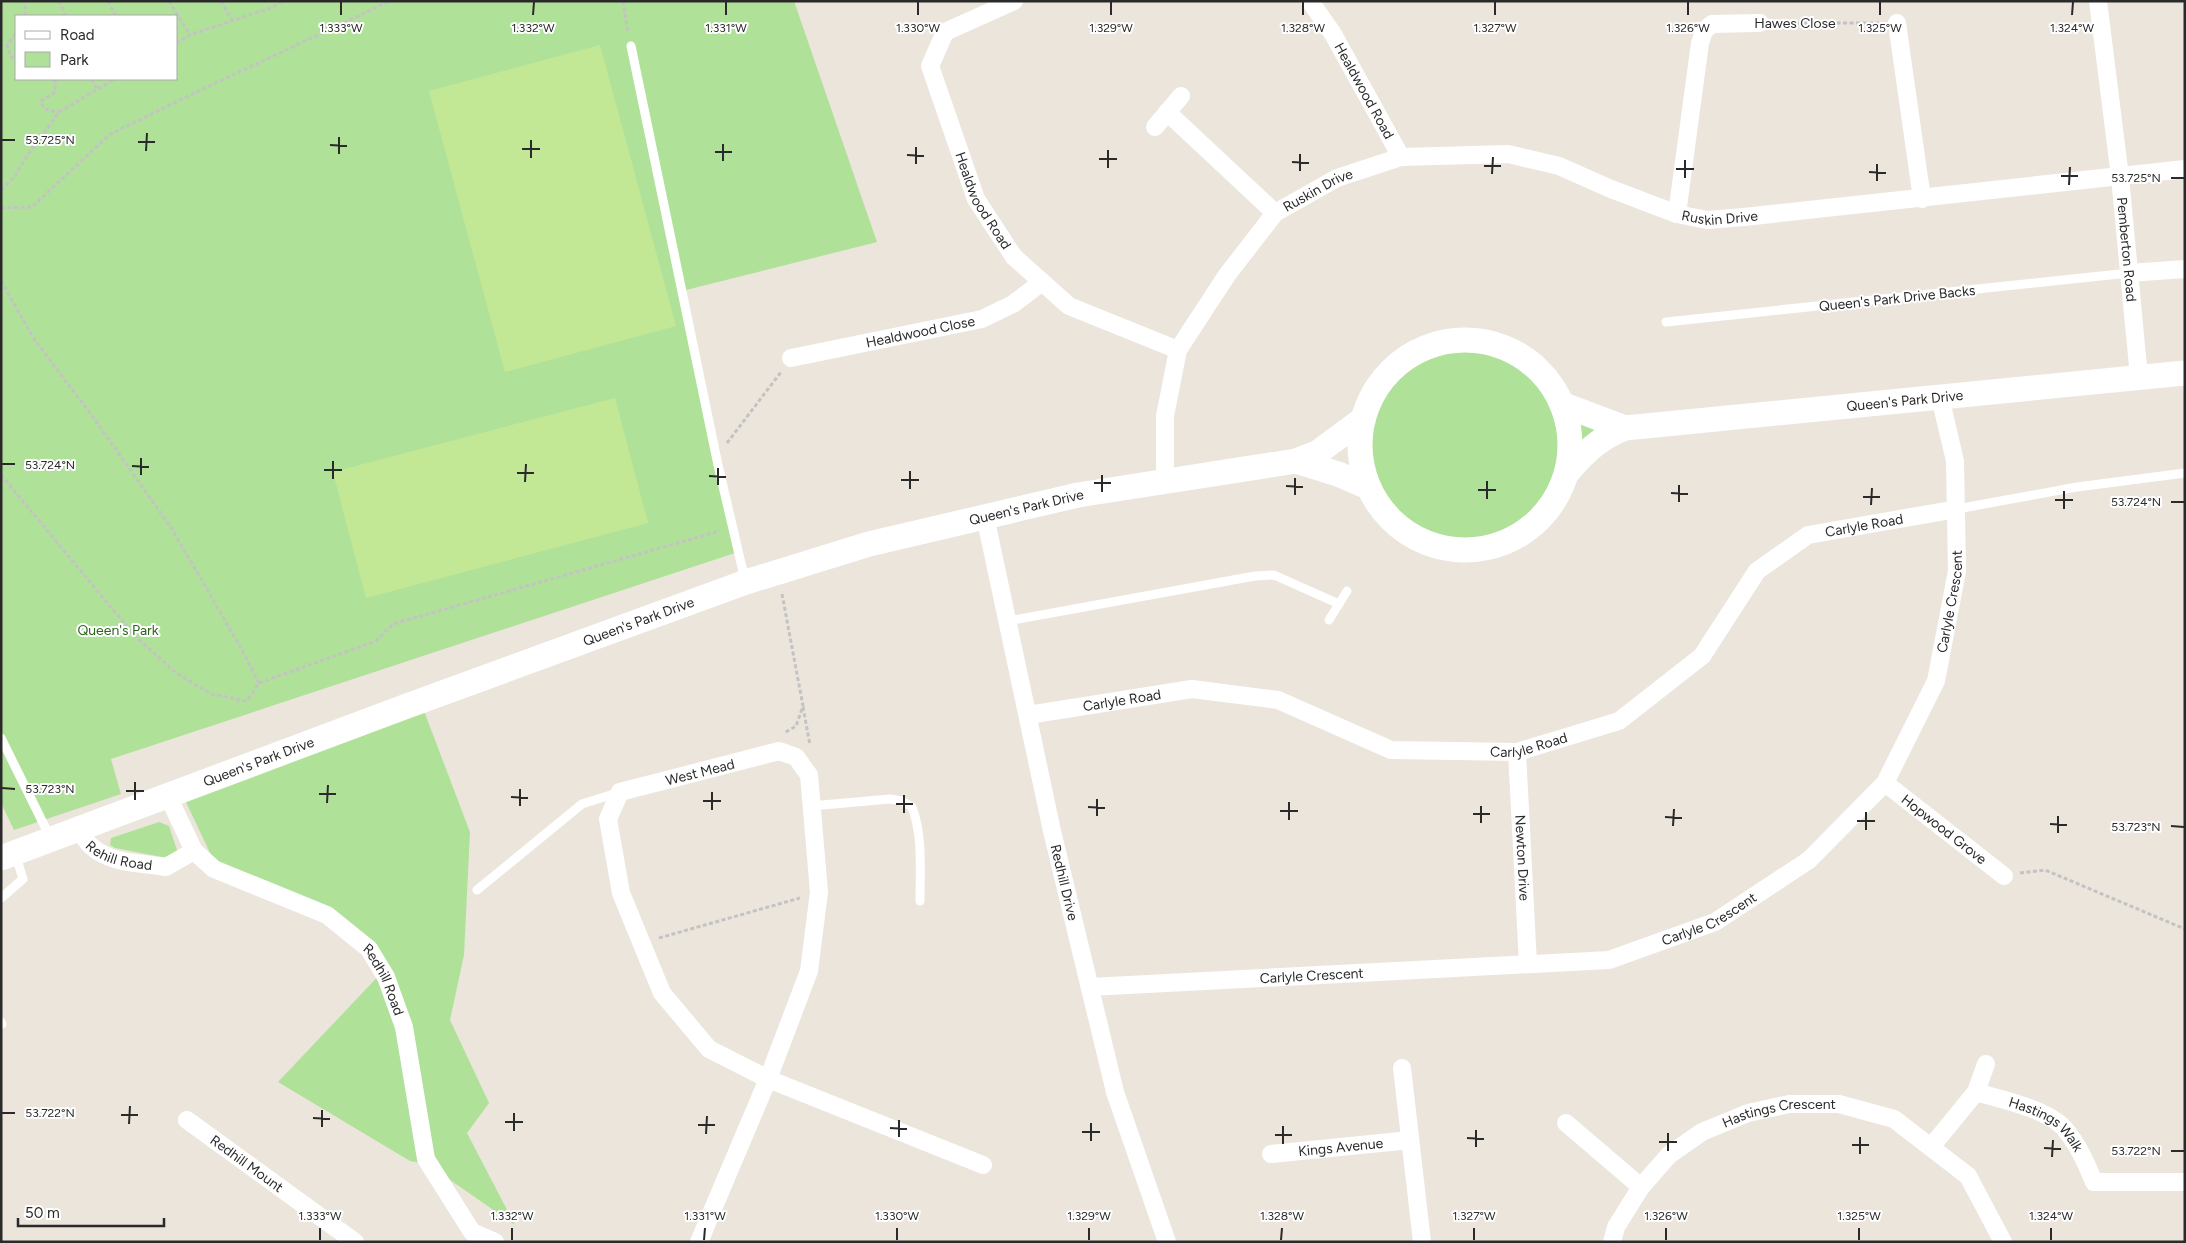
<svg xmlns="http://www.w3.org/2000/svg" width="2186" height="1243" font-family="Figtree,sans-serif">
  <style>
    .green { fill: #b0e199; fill-rule: evenodd }
    .pitch { fill: #c3e895 }
    .lines { fill: none; stroke-linecap: round; stroke-linejoin: round }
    .path { stroke: #c3c3c3; stroke-width: 3; stroke-dasharray: 4 2.5; stroke-linecap: butt }
    .lane { stroke: #fff; stroke-width: 9 }
    .street { stroke: #fff; stroke-width: 18 }
    .secondary { stroke: #fff; stroke-width: 25 }
    .ticks { fill: none; stroke: #2a2a2a; stroke-width: 2 }
    .labels { text-anchor: middle; stroke-width: 4; stroke-linejoin: round; paint-order: stroke }
    .street-label { font-size: 14px; fill: #2a2a2a; stroke: #fff }
    .park-label { font-size: 14px; fill: #29651b; stroke: #fff }
    .ticks-label { font-size: 12px; text-anchor: middle; fill: #2a2a2a; stroke: #fff; stroke-width: 4; stroke-linejoin: round; paint-order: stroke }
  </style>
  <rect width="100%" height="100%" fill="#ebe5dc"/>
  <!-- green -->
  <g class="green">
    <path d="M1,1H794L877,242L682,291L741,551L111,759L121,794L14,830L1,803ZM16,16H176V79H16Z"/>
    <circle cx="1465" cy="444" r="96"/>
    <path d="M1576,414L1607,427L1578,449Z"/>
    <path d="M424,711L470,832L464,955L450,1020L489,1103L467,1133L515,1225L427,1164L410,1161L278,1082L385,969L316,912L241,886L211,855L185,800Z"/>
    <path d="M159,822L169,826L177,850L174,857L167,858L115,848L110,845L111,838Z"/>
  </g>
  <!-- pitch -->
  <g class="pitch">
    <path d="M600,45L676,326L505,372L429,91Z"/>
    <path d="M615,398L648,523L366,598L333,472Z"/>
  </g>
  <g class="lines">
    <!-- path -->
    <g class="path">
      <path d="M59,1L66,16"/>
      <path d="M108,1L116,16"/>
      <path d="M169,1L190,35"/>
      <path d="M221,1L232,21"/>
      <path d="M623,1L628,33"/>
      <path d="M25,16V1"/>
      <path d="M1778,23H1879"/>
      <path d="M16,34L7,45L11,57L16,59"/>
      <path d="M176,43L190,35L273,7L283,1"/>
      <path d="M55,79V92L41,101L44,109L59,112"/>
      <path d="M92,79L97,89"/>
      <path d="M1,190L15,176L27,156L59,112L115,79"/>
      <path d="M1,208L32,207L109,135L186,97L390,1"/>
      <path d="M1,281L34,339L93,417L172,529L242,650L259,683L247,701L211,694L176,673L135,636L1,475"/>
      <path d="M727,443L781,372"/>
      <path d="M782,594L803,706L796,726L784,733"/>
      <path d="M259,683L376,641L393,624L720,531"/>
      <path d="M803,707L810,745"/>
      <path d="M2020,873L2045,870L2185,929"/>
      <path d="M659,938L800,898"/>
    </g>
    <!-- lane -->
    <g class="lane">
      <path d="M631,46L718,465L745,580"/>
      <path d="M1666,322L2129,273"/>
      <path d="M1957,509L2077,487L2185,473"/>
      <path d="M1329,620L1347,591"/>
      <path d="M1008,621L1255,576L1274,575L1339,604"/>
      <path d="M1,738L50,837"/>
      <path d="M811,806L890,799L902,801L912,807C923,836 920,870 920,901"/>
      <path d="M477,890L582,804L620,792"/>
      <path d="M1,898L23,879L15,853"/>
      <path d="M1,1022L2,1024"/>
    </g>
    <!-- street -->
    <g class="street">
      <path id="s1" d="M1014,1L945,32L930,66L976,199L1014,257L1069,306L1178,350"/>
      <path id="s2" d="M1310,1L1333,34L1401,157"/>
      <path id="s3" d="M2098,1L2120,177L2139,377"/>
      <path d="M1897,23L1922,199"/>
      <path d="M1167,112L1275,213"/>
      <path d="M1155,127L1181,96"/>
      <path d="M1677,214L1700,43L1704,31L1712,24L1760,23"/>
      <path d="M2129,273L2185,269"/>
      <path id="s4" d="M791,358L982,319L1013,304L1042,282"/>
      <path id="s5" d="M1165,480V416L1178,350L1227,275L1275,213L1337,178L1401,157L1508,154L1559,166L1611,189L1677,214L1707,220L1744,217L2185,169"/>
      <path id="s6" d="M985,516L1052,831L1115,1092L1167,1242"/>
      <path id="s7" d="M1028,715L1192,689L1278,700L1391,750L1517,752L1619,721L1702,656L1757,571L1808,535L1957,509"/>
      <path id="s8" d="M1517,752L1528,964"/>
      <path id="s9" d="M1885,783L2004,876"/>
      <path id="s10" d="M168,796L194,851L214,869L327,915L369,949L386,977L404,1027L426,1159L472,1232L495,1242"/>
      <path id="s11" d="M80,830C83,835 86,842 91,846C110,864 142,863 166,867L194,851"/>
      <path id="s12" d="M1090,987L1609,960L1715,922L1809,860L1885,783L1936,681L1957,571L1955,461L1940,397"/>
      <path d="M1402,1068L1422,1242"/>
      <path id="s13" d="M1976,1092C2000,1099 2047,1109 2064,1128C2078,1144 2086,1163 2094,1182H2185"/>
      <path id="s14" d="M187,1120L355,1242"/>
      <path d="M1566,1123L1641,1187"/>
      <path d="M1931,1147L1976,1092L1986,1064"/>
      <path id="s15" d="M1271,1154L1410,1140"/>
      <path d="M699,1242L768,1079L809,971L819,892L809,775L796,757L779,751L620,792L608,819L621,893L662,993L709,1049L768,1079L983,1165"/>
      <path id="s16" d="M1612,1242L1616,1227L1641,1187L1669,1155L1702,1132L1748,1113L1789,1104H1839L1894,1119L1968,1176L2003,1242"/>
    </g>
    <!-- secondary -->
    <g class="secondary">
      <circle cx="1465" cy="445" r="105"/>
      <path d="M1564,405L1625,428"/>
      <path d="M1296,461L1338,474L1368,487"/>
      <path id="s17" d="M1568,472C1585,452 1601,437 1625,428L2185,373"/>
      <path id="s18" d="M1,858L407,706L746,582L869,544L1078,495L1296,461L1317,453L1363,419"/>
    </g>
  </g>
  <!-- ticks -->
  <path class="ticks" d="M341,15V2M533,15L534,2M726,15V2M918,15V2M1111,15V2M1303,15V2M1495,15V2M1688,15V2M1880,15V2M2072,15L2073,2M2,140H15M138,142H155M330,145L347,146M522,149H540M146,151L147,133M715,152H732M339,154V137M907,155L924,156M531,158V140M1099,159H1117M723,161V144M1292,162L1309,163M916,164V147M1484,166H1501M1108,168V150M1676,169H1694M1300,171V154M1869,172L1886,173M1492,174L1493,157M2061,176H2078M1685,178V160M2171,178H2184M1877,181V164M2069,185L2070,167M2,464H15M132,466L149,467M324,470H342M517,473H534M141,475V458M709,476L726,477M333,479V461M901,480H919M525,482L526,464M1094,483H1111M718,485V468M1286,486L1303,487M910,489V471M1478,490H1496M1102,492V475M1671,493L1688,494M1295,495V478M1863,497H1880M1487,499V481M2055,500H2073M1679,502V485M2171,502H2184M1871,505L1872,488M2064,509V491M2,788L15,789M126,791H144M319,794H336M511,797L528,798M135,800V782M703,801H721M327,803L328,785M896,804H913M520,806V789M1088,807L1105,808M712,810V792M1280,811H1298M904,813V795M1473,814H1490M1097,816V799M1665,817L1682,818M1289,820V802M1857,821H1875M1481,823V806M2050,824L2067,825M1673,826L1674,809M2171,826L2184,827M1866,830V812M2058,833V816M2,1113H15M121,1115H138M313,1118L330,1119M505,1122H523M129,1124L130,1106M698,1125H715M322,1127V1110M890,1128L907,1129M514,1131V1113M1082,1132H1100M706,1134L707,1116M1275,1135H1292M899,1137V1120M1467,1138L1484,1139M1091,1141V1123M1659,1142H1677M1283,1144V1126M1852,1145H1869M1476,1147V1130M2044,1148L2061,1149M1668,1151V1133M2171,1151H2184M1860,1154V1137M2052,1157L2053,1140M320,1240V1228M512,1240V1228M704,1240L705,1228M897,1240V1228M1089,1240V1228M1281,1240L1282,1228M1474,1240V1228M1666,1240V1228M1859,1240V1228M2051,1240V1228"/>
  <g class="labels">
    <!-- street labels -->
    <g class="street-label">
      <text x="1795" y="28">Hawes Close</text>
      <text dy="5" stroke="none"><textPath href="#s2" startOffset="105">Healdwood Road</textPath></text>
      <text dy="5" stroke="none"><textPath href="#s5" startOffset="348">Ruskin Drive</textPath></text>
      <text dy="5" stroke="none"><textPath href="#s1" startOffset="258">Healdwood Road</textPath></text>
      <text dy="5" stroke="none"><textPath href="#s5" startOffset="768">Ruskin Drive</textPath></text>
      <text dy="5" stroke="none"><textPath href="#s3" startOffset="250">Pemberton Road</textPath></text>
      <text transform="translate(1897 298) rotate(-6)" y="5">Queen's Park Drive Backs</text>
      <text dy="5" stroke="none"><textPath href="#s4" startOffset="132">Healdwood Close</textPath></text>
      <text dy="5" stroke="none"><textPath href="#s17" startOffset="354">Queen's Park Drive</textPath></text>
      <text dy="5" stroke="none"><textPath href="#s18" startOffset="1085">Queen's Park Drive</textPath></text>
      <text dy="5" stroke="none"><textPath href="#s7" startOffset="935">Carlyle Road</textPath></text>
      <text dy="5" stroke="none"><textPath href="#s12" startOffset="1048">Carlyle Crescent</textPath></text>
      <text dy="5" stroke="none"><textPath href="#s18" startOffset="680">Queen's Park Drive</textPath></text>
      <text dy="5" stroke="none"><textPath href="#s7" startOffset="95">Carlyle Road</textPath></text>
      <text dy="5" stroke="none"><textPath href="#s7" startOffset="515">Carlyle Road</textPath></text>
      <text dy="5" stroke="none"><textPath href="#s18" startOffset="275">Queen's Park Drive</textPath></text>
      <text transform="translate(700 772) rotate(-14)" y="5">West Mead</text>
      <text dy="5" stroke="none"><textPath href="#s9" startOffset="75">Hopwood Grove</textPath></text>
      <text dy="5" stroke="none"><textPath href="#s11" startOffset="50">Rehill Road</textPath></text>
      <text dy="5" stroke="none"><textPath href="#s8" startOffset="106">Newton Drive</textPath></text>
      <text dy="5" stroke="none"><textPath href="#s6" startOffset="375">Redhill Drive</textPath></text>
      <text dy="5" stroke="none"><textPath href="#s12" startOffset="628">Carlyle Crescent</textPath></text>
      <text dy="5" stroke="none"><textPath href="#s12" startOffset="222">Carlyle Crescent</textPath></text>
      <text dy="5" stroke="none"><textPath href="#s10" startOffset="298">Redhill Road</textPath></text>
      <text dy="5" stroke="none"><textPath href="#s16" startOffset="226">Hastings Crescent</textPath></text>
      <text dy="5" stroke="none"><textPath href="#s13" startOffset="79">Hastings Walk</textPath></text>
      <text dy="5" stroke="none"><textPath href="#s15" startOffset="70">Kings Avenue</textPath></text>
      <text dy="5" stroke="none"><textPath href="#s14" startOffset="74">Redhill Mount</textPath></text>
    </g>
    <!-- park labels -->
    <g class="park-label">
      <text x="118" y="635">Queen's Park</text>
    </g>
  </g>
  <g class="ticks-label">
    <text x="341" y="32">1.333°W</text>
    <text x="533" y="32">1.332°W</text>
    <text x="726" y="32">1.331°W</text>
    <text x="918" y="32">1.330°W</text>
    <text x="1111" y="32">1.329°W</text>
    <text x="1303" y="32">1.328°W</text>
    <text x="1495" y="32">1.327°W</text>
    <text x="1688" y="32">1.326°W</text>
    <text x="1880" y="32">1.325°W</text>
    <text x="2072" y="32">1.324°W</text>
    <text x="50" y="144">53.725°N</text>
    <text x="2136" y="182">53.725°N</text>
    <text x="50" y="469">53.724°N</text>
    <text x="2136" y="506">53.724°N</text>
    <text x="50" y="793">53.723°N</text>
    <text x="2136" y="831">53.723°N</text>
    <text x="50" y="1117">53.722°N</text>
    <text x="2136" y="1155">53.722°N</text>
    <text x="320" y="1220">1.333°W</text>
    <text x="512" y="1220">1.332°W</text>
    <text x="705" y="1220">1.331°W</text>
    <text x="897" y="1220">1.330°W</text>
    <text x="1089" y="1220">1.329°W</text>
    <text x="1282" y="1220">1.328°W</text>
    <text x="1474" y="1220">1.327°W</text>
    <text x="1666" y="1220">1.326°W</text>
    <text x="1859" y="1220">1.325°W</text>
    <text x="2051" y="1220">1.324°W</text>
  </g>
  <!-- border -->
  <rect width="2186" height="1243" fill="none" stroke="#2a2a2a" stroke-width="5"/>
  <!-- legend -->
  <rect x="15" y="15" width="162" height="65" fill="#ffffff" stroke="#aaaaaa"/>
  <rect x="25" y="31" width="25" height="8" fill="#ffffff" stroke="#aaaaaa"/>
  <text x="60" y="40" font-size="15" fill="#2a2a2a">Road</text>
  <rect x="25" y="52" width="25" height="15" fill="#b0e199" stroke="#aaaaaa"/>
  <text x="60" y="65" font-size="15" fill="#2a2a2a">Park</text>
  <!-- scale -->
  <path d="M18 1218v8h146v-8" fill="none" stroke="#2a2a2a" stroke-width="2.5"/>
  <text x="25" y="1218" font-size="15" fill="#2a2a2a" stroke="#ffffff" stroke-width="4" paint-order="stroke">50 m</text>
</svg>
